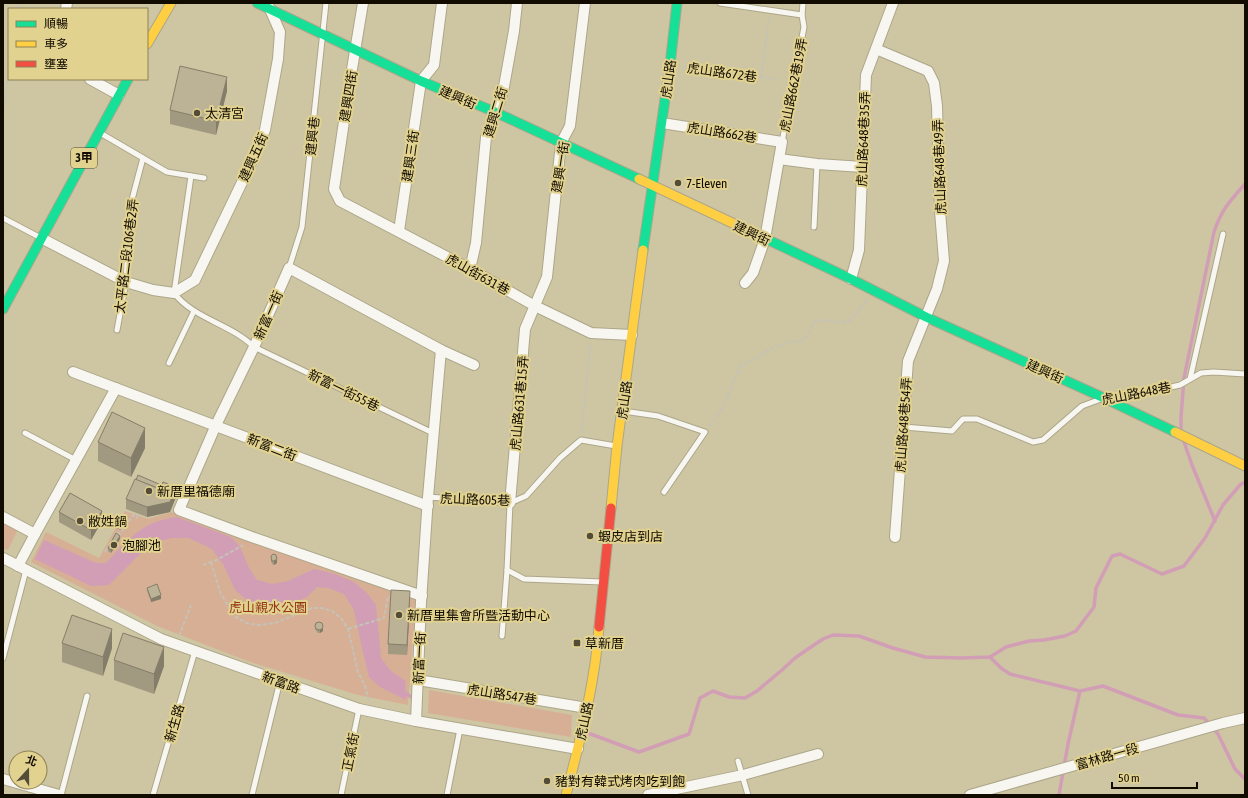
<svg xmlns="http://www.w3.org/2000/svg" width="1248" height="798" font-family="'Asap Condensed','Noto Sans TC',sans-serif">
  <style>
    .green { fill: #d7af95 }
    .water { fill: #d19eb6 }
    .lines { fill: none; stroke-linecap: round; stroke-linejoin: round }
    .stream { stroke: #d19eb6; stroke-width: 3.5 }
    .lane-casing { stroke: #aca68a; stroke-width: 7 }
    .street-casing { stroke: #aca68a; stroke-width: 12 }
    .fast-casing { stroke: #aca68a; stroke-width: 11 }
    .slow-casing { stroke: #aca68a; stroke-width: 11 }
    .jam-casing { stroke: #aca68a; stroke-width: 11 }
    .path { stroke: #c5c2b7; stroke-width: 2; stroke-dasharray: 4 2; stroke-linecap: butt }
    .lane { stroke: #f8f6f1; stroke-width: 5 }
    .street { stroke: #f8f6f1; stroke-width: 10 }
    .fast { stroke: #16e098; stroke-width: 9 }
    .slow { stroke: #ffcf43; stroke-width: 9 }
    .jam { stroke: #f24e42; stroke-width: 9 }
    .wall { fill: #a29981 }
    .shaded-wall { fill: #847d69 }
    .building { fill: #bcb296; stroke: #847d69 }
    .poi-dot { fill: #534c39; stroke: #e1d28f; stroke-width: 1.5 }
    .labels { text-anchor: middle; stroke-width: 4; stroke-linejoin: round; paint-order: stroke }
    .shield { fill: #e1d28f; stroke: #4f472b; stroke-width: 1 }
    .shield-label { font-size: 12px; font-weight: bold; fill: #110b00 }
    .street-label { font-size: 13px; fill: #110b00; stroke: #e1d28f }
    .poi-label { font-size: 13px; fill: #110b00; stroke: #e1d28f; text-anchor: start }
    .park-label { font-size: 13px; fill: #943416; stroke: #e1d28f }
  </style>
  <rect width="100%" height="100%" fill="#cec6a2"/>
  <!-- green -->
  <g class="green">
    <path d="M125,511L148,519L171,512L416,600L408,705L358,695L250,662L157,626L31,562L46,532L99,558Z"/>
    <path d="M3,522L18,529L8,550L3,548Z"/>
    <path d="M429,690L572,715L571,737L428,713Z"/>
  </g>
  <!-- water -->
  <path class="water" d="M177,517L231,537L240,547L249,568L257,580L272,584L288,581L314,569L335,574L354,582L367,593L376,605L381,658L390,670L405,681L406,700L380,687L369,677L362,648L354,610L344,594L328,588L317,587L307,597L289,605L266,608L249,602L235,590L224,566L212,549L189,538H172L151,543L109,585L91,586L35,559L44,540L96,563H106C129,539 142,521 177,517Z"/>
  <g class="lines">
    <!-- stream -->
    <g class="stream">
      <path d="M1181,432V417L1184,378L1214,232C1222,209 1229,202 1245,184"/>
      <path d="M1184,442L1192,465L1215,521"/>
      <path d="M990,657L1001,668L1010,674L1080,691L1103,686L1178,715L1204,718L1218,734L1235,769L1245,779"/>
      <path d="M402,691L413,698"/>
      <path d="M588,733L639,752L689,734L700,698L713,691L729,697L745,698L757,691L782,670L795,658L808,649L823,639L833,635L859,636L893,648L925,657L961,658L990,657L1006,647L1029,641L1044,640L1065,636L1076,631L1094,607L1096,588L1112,556L1120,554L1162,574L1184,566L1205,538L1223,505L1240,485L1245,482"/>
      <path d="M1059,795L1068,744L1080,691"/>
    </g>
    <!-- lane casing -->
    <g class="lane-casing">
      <g id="lane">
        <path d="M720,3L802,15L804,27L782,142"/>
        <path d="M802,15L803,3"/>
        <path d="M102,134L167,172L204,178"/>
        <path d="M191,176L174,293C194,319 231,324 254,347L433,433"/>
        <path d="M3,218L39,237"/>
        <path d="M814,227L817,164"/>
        <path d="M289,268L302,227L326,3"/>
        <path d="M117,330L126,282L130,207L143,158"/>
        <path d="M169,363L194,311"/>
        <path d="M1190,379L1223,234"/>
        <path d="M1111,397L1140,394L1180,385L1201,373L1214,372L1245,374"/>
        <path d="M623,411L658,416L705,432L664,492"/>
        <path d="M904,427L952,431L963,419H977L1033,442L1043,440L1082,406L1101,399"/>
        <path d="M25,433L76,460"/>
        <path d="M428,497L510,503L526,496L560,458L581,440L616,446"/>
        <path d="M510,503L507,570L524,579L602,582"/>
        <path d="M502,636L507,570"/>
        <path d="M3,658L26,570"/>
        <path d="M738,761L748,795"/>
        <path d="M61,795L87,696"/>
        <path d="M153,795L195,651"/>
        <path d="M252,795L280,681"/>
        <path d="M341,795L359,709"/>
        <path d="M447,795L460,729"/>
      </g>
    </g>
    <!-- street casing -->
    <g class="street-casing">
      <g id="street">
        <path d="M363,3L350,81L334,189L340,201L470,269L535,306L591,333L632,335"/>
        <path d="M66,9L67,3"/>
        <path d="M876,49L928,71L934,83L937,106L940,211L944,261L937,289L908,361L895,537"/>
        <path d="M90,79L119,95"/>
        <path d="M662,123L782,142L765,239L753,273L745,283"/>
        <path d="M779,159L817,164L863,167"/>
        <path d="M399,231L421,81L434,65L442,3"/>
        <path d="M41,238L126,282L153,290L174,293L195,280L246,174L265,130L278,59L280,32L269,7"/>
        <path d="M470,269L476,243L486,137L503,92L514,31L517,3"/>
        <path d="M851,279L859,250L866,75L893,3"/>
        <path d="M73,372L428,506"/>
        <path d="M510,503L525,329L547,277L561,143L570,126L585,3"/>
        <path d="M3,517L35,534"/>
        <path d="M3,558L161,639L359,709L416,721L578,749"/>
        <path d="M18,566L35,534L116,388"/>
        <path d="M422,596L249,536L179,510L216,425L254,347L289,268L441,350L474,365"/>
        <path d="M418,680L587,708"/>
        <path d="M416,721L421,602L428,497L441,350"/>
        <path d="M3,779L59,795"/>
        <path d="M648,795L743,775L818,754"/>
        <path d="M970,795L1223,723L1245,718"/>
      </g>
    </g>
    <!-- fast casing -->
    <g class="fast-casing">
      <g id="fast">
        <path d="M257,3L421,81L495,112L639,179"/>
        <path d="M760,236L851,279L926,317L1104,398L1175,432"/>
        <path d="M643,250L670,65L677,3"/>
        <path d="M3,309L128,79"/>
      </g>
    </g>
    <!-- slow casing -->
    <g class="slow-casing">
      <g id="slow">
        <path d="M147,44L171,3"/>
        <path d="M639,179L760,236"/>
        <path d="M1175,432L1245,466"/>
        <path d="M611,508L617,446L643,250"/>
        <path d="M566,795C580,740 595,684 599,627"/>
      </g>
    </g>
    <!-- jam casing -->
    <g class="jam-casing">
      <path id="jam" d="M599,627L611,508"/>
    </g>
    <!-- path -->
    <g class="path">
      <path d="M17,9L18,3"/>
      <path d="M683,67L775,79"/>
      <path d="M761,77L769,17"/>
      <path d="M3,115L9,71"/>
      <path d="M709,426L722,409L737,374L742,365L777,346L791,342L801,341L807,335L814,322L822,320L837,322H848L855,316L866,301"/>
      <path d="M582,433L590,344"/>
      <path d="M105,552L117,532L120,534L133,515L137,518L139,514"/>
      <path d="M211,562L220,592L230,609L234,616L246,623L259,625L275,623L312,608H322L332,611L341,618L348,629L358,672L365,686L369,702"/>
      <path d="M203,565L217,560L243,545"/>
      <path d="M348,629L384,618L388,597H390"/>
      <path d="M179,636L191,605"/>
    </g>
    <!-- lane -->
    <use href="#lane" class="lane"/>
    <!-- street -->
    <use href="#street" class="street"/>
    <!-- fast -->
    <use href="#fast" class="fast"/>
    <!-- slow -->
    <use href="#slow" class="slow"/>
    <!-- jam -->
    <use href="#jam" class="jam"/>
  </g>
  <!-- wall -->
  <g class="wall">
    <path d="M227,91L216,135L170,124V110Z"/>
    <path d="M98,442L145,448L131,477L98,461Z"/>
    <path d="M176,497L170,512L147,517L126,509V499Z"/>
    <path d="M59,512L102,521L91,540L59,522Z"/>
    <path d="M125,522L120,530L116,528V524Z"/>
    <path d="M120,539L111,553L108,551V548Z"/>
    <path d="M271,557L277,563L274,565L272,564L271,561Z"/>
    <path d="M147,588L161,599L151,602L147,591Z"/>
    <path d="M410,601L407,655L388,654V644Z"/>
    <path d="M323,625V631L320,633H318L315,629V626Z"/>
    <path d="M62,643L112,648L103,676L62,662Z"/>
    <path d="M114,660L164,666L154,694L114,680Z"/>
  </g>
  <!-- shaded-wall -->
  <g class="shaded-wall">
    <path d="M227,77V91L216,135V121Z"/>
    <path d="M145,428V448L131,477V458Z"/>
    <path d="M176,487V497L170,512L147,517V507Z"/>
    <path d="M102,511V521L91,540V530Z"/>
    <path d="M125,519V522L120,530V527Z"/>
    <path d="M120,536V539L111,553V550Z"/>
    <path d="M277,559V563L274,565V561Z"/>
    <path d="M410,591V601L407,655V645Z"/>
    <path d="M161,595V599L151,602V599Z"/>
    <path d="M323,627V631L320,633V630Z"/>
    <path d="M112,629V648L103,676V657Z"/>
    <path d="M164,647V666L154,694V674Z"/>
  </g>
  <!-- building -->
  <g class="building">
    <path d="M180,66L227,77L216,121L170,110Z"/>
    <path d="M112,412L145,428L131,458L98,442Z"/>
    <path d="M138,475L161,485L160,489L136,480Z"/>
    <path d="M135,479L160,489L163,482L176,487L170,502L147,507L126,499Z"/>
    <path d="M70,493L102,511L91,530L59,512Z"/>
    <path d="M121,516L125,519L120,527L116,524Z"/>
    <path d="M116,533L120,536L111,550L108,548Z"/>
    <path d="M273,554L276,555L277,559L274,561H272L271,557V556Z"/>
    <path d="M157,584L161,595L151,599L147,588Z"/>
    <path d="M391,590L410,591L407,645L388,644Z"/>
    <path d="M72,615L112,629L103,657L62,643Z"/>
    <circle cx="319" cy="626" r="4"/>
    <path d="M123,633L164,647L154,674L114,660Z"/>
  </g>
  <!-- markers -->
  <g class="poi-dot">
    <circle cx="197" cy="113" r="4"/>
    <circle cx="678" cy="183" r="4"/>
    <circle cx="149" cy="491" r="4"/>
    <circle cx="80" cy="521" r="4"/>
    <circle cx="590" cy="536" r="4"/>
    <circle cx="114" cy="545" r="4"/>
    <circle cx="399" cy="615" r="4"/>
    <rect x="573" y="639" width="8" height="8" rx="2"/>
    <circle cx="547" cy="781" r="4"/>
  </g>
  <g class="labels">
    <!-- shield labels -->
    <rect class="shield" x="71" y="148" width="26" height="20" rx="3"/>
    <g class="shield-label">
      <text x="84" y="162">3甲</text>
    </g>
    <!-- street labels -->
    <g class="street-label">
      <text transform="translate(722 72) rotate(8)" y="5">虎山路672巷</text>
      <text transform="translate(668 79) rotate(-82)" y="5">虎山路</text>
      <text transform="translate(793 85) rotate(-79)" y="5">虎山路662巷19弄</text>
      <text transform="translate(348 96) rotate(-81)" y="5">建興四街</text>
      <text transform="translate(458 97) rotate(23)" y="5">建興街</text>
      <text transform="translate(495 112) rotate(-73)" y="5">建興二街</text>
      <text transform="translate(722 132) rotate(9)" y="5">虎山路662巷</text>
      <text transform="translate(312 136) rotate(-84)" y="5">建興巷</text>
      <text transform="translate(863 139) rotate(-88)" y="5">虎山路648巷35弄</text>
      <text transform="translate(410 156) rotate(-82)" y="5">建興三街</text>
      <text transform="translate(253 157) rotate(-66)" y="5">建興五街</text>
      <text transform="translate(560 167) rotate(-81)" y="5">建興一街</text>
      <text transform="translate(939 167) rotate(-92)" y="5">虎山路648巷49弄</text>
      <text transform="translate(752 233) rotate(26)" y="5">建興街</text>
      <text transform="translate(126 256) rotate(-83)" y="5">太平路二段106巷2弄</text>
      <text transform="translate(478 274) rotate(29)" y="5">虎山街631巷</text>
      <text transform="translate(268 315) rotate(-66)" y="5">新富一街</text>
      <text transform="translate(1045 371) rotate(24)" y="5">建興街</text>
      <text transform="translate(344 390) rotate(26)" y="5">新富一街55巷</text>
      <text transform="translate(1136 393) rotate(-11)" y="5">虎山路648巷</text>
      <text transform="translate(624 400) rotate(-82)" y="5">虎山路</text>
      <text transform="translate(519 403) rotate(-85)" y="5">虎山路631巷15弄</text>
      <text transform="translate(903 425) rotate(-86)" y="5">虎山路648巷54弄</text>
      <text transform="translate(272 447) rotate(21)" y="5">新富二街</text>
      <text transform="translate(475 499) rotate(2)" y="5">虎山路605巷</text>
      <text transform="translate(419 658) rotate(-87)" y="5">新富一街</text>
      <text transform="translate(281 682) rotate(20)" y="5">新富路</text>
      <text transform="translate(502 694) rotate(9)" y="5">虎山路547巷</text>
      <text transform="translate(584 721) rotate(-78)" y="5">虎山路</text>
      <text transform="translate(174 723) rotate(-74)" y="5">新生路</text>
      <text transform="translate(350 752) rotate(-79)" y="5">正氣街</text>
      <text transform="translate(1107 756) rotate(-16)" y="5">富林路一段</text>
    </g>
    <!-- poi labels -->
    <g class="poi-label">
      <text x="205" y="118">太清宮</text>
      <text x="686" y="188">7-Eleven</text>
      <text x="157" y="496">新厝里福德廟</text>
      <text x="88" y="526">敝姓鍋</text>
      <text x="598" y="541">蝦皮店到店</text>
      <text x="122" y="550">泡腳池</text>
      <text x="407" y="620">新厝里集會所暨活動中心</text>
      <text x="585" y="648">草新厝</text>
      <text x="555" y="786">豬對有韓式烤肉吃到飽</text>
    </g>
    <!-- park labels -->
    <g class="park-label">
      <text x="268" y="612">虎山親水公園</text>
    </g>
  </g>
  <!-- border -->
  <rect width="1248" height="798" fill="none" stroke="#110b00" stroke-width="8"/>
  <!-- legend -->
  <rect x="8" y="8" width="140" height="72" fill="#e1d28f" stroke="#8e8256"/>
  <rect x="16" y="21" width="20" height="6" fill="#16e098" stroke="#8e8256"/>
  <text x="44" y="28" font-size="12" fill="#110b00">順暢</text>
  <rect x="16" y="41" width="20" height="6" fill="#ffcf43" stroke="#8e8256"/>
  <text x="44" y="48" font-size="12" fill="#110b00">車多</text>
  <rect x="16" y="61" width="20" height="6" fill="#f24e42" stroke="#8e8256"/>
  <text x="44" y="68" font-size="12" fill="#110b00">壅塞</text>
  <!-- north arrow -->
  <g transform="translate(28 770) rotate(21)"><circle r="19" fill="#e1d28f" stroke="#8e8256"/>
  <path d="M0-3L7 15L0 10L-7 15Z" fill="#534c39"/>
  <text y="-6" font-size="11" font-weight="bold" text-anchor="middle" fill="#110b00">北</text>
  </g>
  <!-- scale -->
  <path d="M1112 782v6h85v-6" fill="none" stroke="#110b00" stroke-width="2"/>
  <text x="1118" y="782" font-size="12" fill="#110b00" stroke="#e1d28f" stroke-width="3" paint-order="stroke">50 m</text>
</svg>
